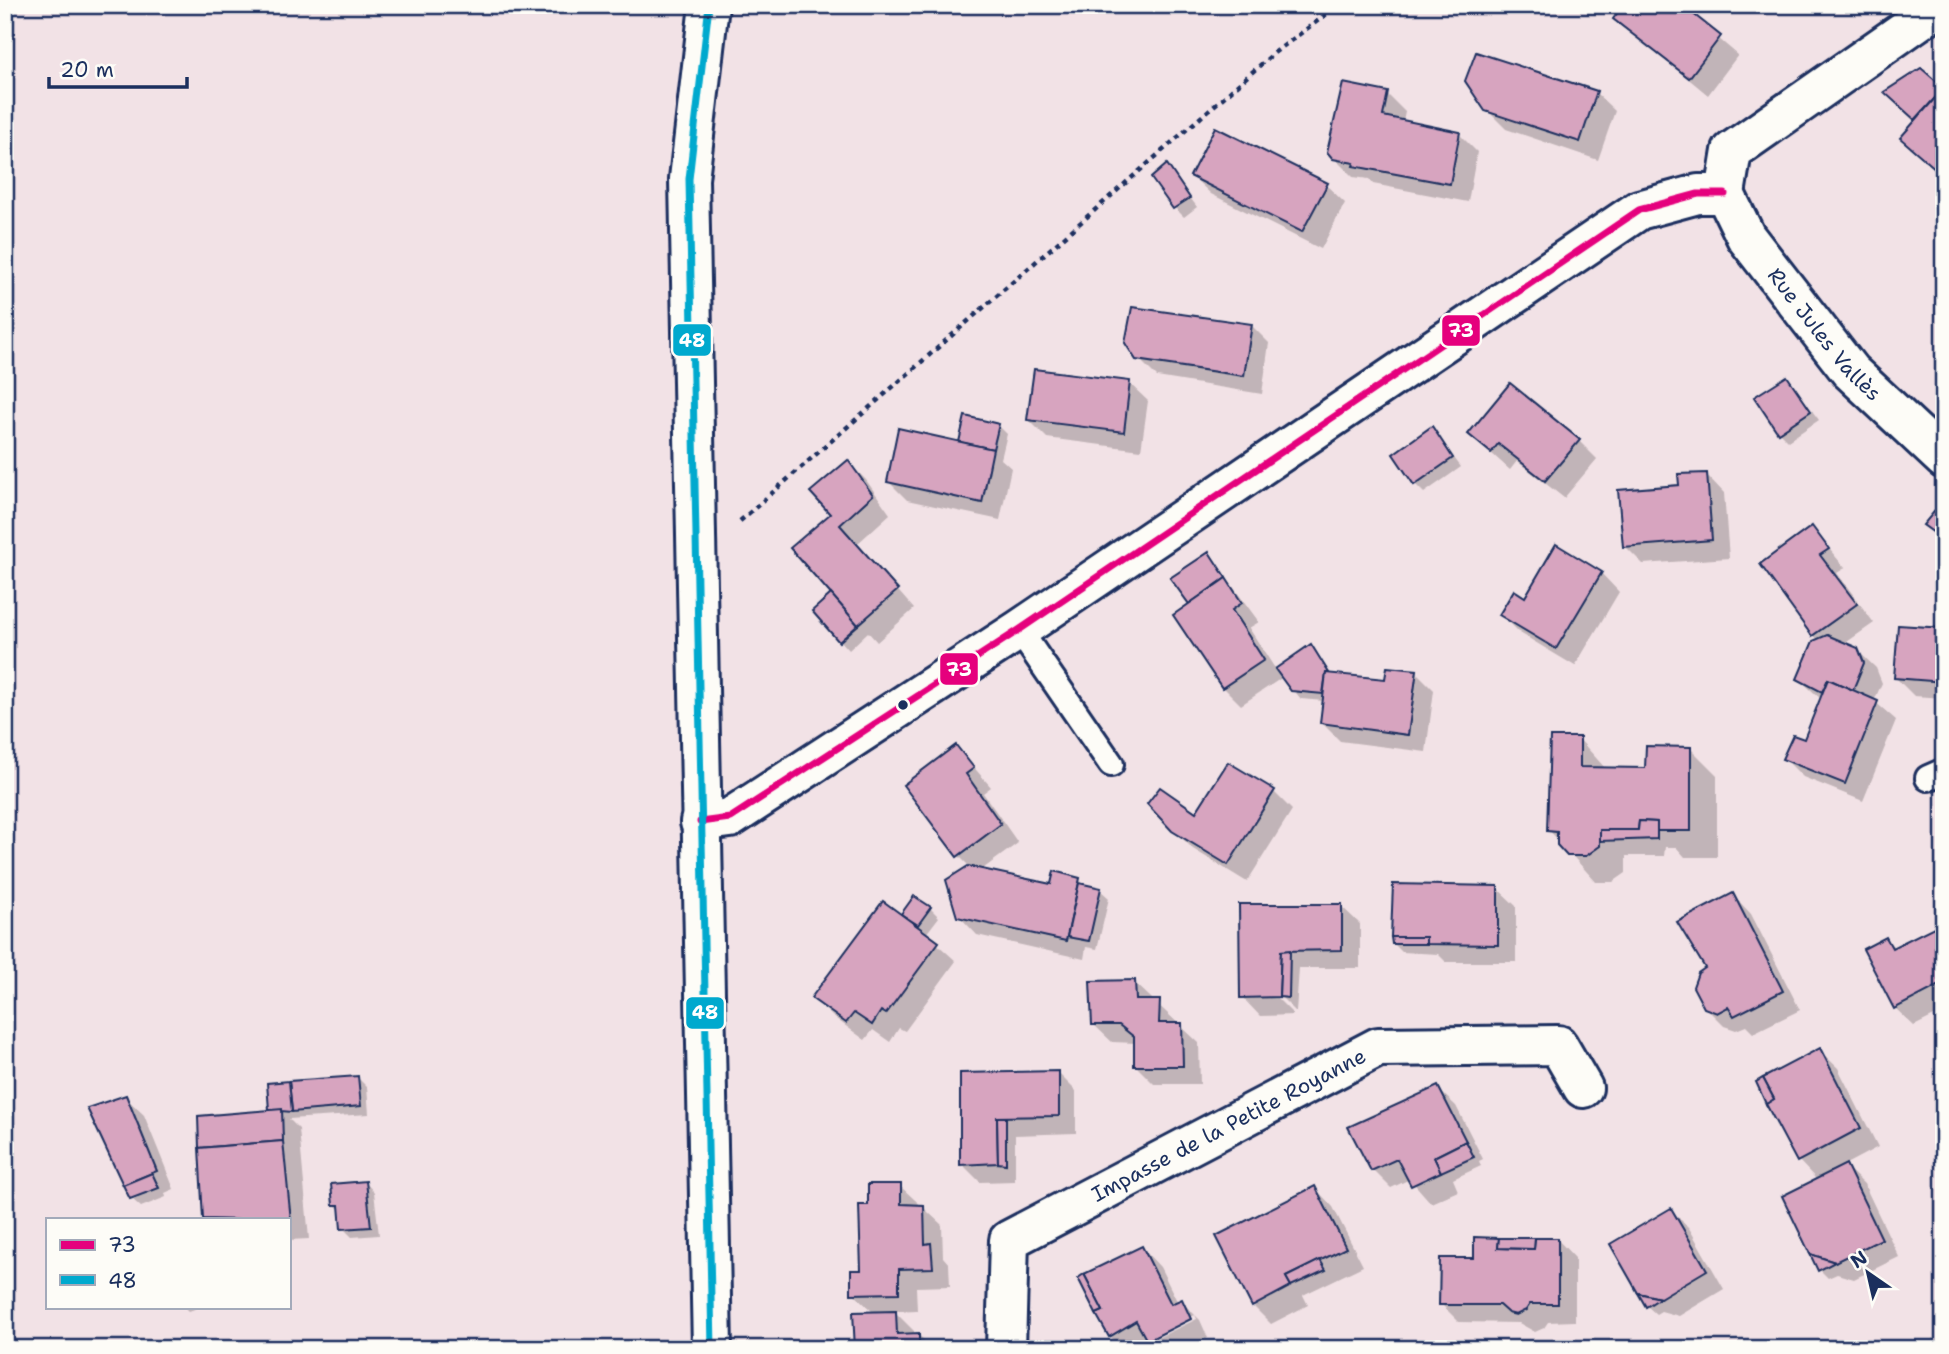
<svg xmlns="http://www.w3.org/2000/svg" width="1949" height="1354" font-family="'Shantell Sans',sans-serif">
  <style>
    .shadow { fill: #0003; fill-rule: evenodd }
    .building { fill: #d7a4bf; stroke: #1b2f5e; stroke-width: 2 }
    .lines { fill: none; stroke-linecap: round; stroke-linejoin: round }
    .lane-casing { stroke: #1b2f5e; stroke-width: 30 }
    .street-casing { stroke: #1b2f5e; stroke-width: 44 }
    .secondary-casing { stroke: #1b2f5e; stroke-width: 44 }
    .path { stroke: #1b2f5e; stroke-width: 4.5; stroke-dasharray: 5 5; stroke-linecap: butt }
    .lane { stroke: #fdfcf7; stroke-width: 24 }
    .street { stroke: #fdfcf7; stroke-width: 38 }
    .secondary { stroke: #fdfcf7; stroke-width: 38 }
    .bus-1-casing { stroke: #fdfcf7; stroke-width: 12 }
    .bus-2-casing { stroke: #fdfcf7; stroke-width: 12 }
    .bus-1 { stroke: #e5007d; stroke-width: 7 }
    .bus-2 { stroke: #00a9ce; stroke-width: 7 }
    .bus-dot { fill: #1b2f5e; stroke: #fdfcf7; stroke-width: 2.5 }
    .labels { text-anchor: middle; stroke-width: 7; stroke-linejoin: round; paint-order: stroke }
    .street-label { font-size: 21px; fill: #1b2f5e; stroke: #fdfcf7 }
    .line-badge { stroke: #fdfcf7; stroke-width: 2.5 }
    .badge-label { font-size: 19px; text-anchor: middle; font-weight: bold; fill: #fff }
  </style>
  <rect width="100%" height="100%" fill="#f2e2e6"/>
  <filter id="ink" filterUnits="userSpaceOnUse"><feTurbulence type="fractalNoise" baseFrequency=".0143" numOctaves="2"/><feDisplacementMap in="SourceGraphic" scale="14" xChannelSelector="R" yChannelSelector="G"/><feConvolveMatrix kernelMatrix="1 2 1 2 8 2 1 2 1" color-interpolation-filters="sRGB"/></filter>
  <g filter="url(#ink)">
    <!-- shadow -->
    <g class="shadow">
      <path d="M1679,5L1738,55L1708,95L1615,18Z"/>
      <path d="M1477,54L1596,93L1615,111L1598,160L1506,129L1487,110Z"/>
      <path d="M1387,94L1405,112L1403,122L1459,134L1477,152L1468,202L1373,184L1369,179L1353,177L1334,158Z"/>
      <path d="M1167,166L1197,207L1184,217L1175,208Z"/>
      <path d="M1192,176L1326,185L1345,203L1321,249L1211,194Z"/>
      <path d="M1251,325L1269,343L1262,394L1157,377L1138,358Z"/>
      <path d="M1787,378L1819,420L1788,441L1779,432Z"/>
      <path d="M1129,383L1148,401L1141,450L1047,438L1029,420Z"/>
      <path d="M998,425L1007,434L1001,459L1011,468L1000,520L907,500L889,482Z"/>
      <path d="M1432,429L1461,467L1424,493L1415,484Z"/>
      <path d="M1470,434L1579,441L1597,459L1564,498L1517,461L1510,470Z"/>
      <path d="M848,462L866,480L890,514L857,544L914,609L877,642L868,632L849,650L814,611L833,594L832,514Z"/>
      <path d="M1706,474L1724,493L1729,558L1643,564L1625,546L1681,487Z"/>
      <path d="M1812,528L1845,568L1837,573L1874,623L1844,644L1857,650L1876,668L1882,683L1874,701L1896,720L1863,801L1803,777L1784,758L1805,741L1821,699L1799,679L1819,640L1813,635Z"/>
      <path d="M1557,546L1601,573L1619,592L1575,666L1520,633L1501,614L1525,599Z"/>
      <path d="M1209,554L1259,622L1249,628L1276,670L1311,647L1332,675L1386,681L1416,672L1434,690L1426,752L1340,741L1322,723L1324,701L1301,699L1283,677L1241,705L1223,687L1191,605Z"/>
      <path d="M1944,630V698L1914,696L1896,678Z"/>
      <path d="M1579,739L1606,769H1647L1690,748L1717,775V857H1685L1676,847H1665L1664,856H1626V873L1613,882H1596L1549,830Z"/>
      <path d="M956,747L991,787L983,793L1018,843L980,871L1052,886L1079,880L1086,886L1100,890L1109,898L1097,949L1086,947L1084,959L977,935L959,916L970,867L958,855Z"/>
      <path d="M1274,792L1292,810L1247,882L1193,849L1174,830L1197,814Z"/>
      <path d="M1497,888L1516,906V962H1446L1438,954L1402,952L1393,943Z"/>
      <path d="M1733,895L1751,914L1800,1010L1753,1033L1746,1026L1736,1030L1724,1026L1705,1007L1708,969Z"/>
      <path d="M1241,906H1341L1360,924V968H1299L1296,1012L1274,990L1271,992L1294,1015L1260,1016L1242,997Z"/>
      <path d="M930,908L939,917L926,934L956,961L905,1031L899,1028L890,1042L873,1030L865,1040L832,1016L814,998L909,922L904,913Z"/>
      <path d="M1944,924V1011L1914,1026L1895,1008L1886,939L1895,948Z"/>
      <path d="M1134,982L1199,1043L1200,1084H1154L1136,1066V1043L1112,1042L1093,1024Z"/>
      <path d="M1819,1050L1838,1068L1878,1147L1844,1165L1864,1184L1899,1257L1854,1279L1837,1274L1828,1278L1820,1270L1817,1180L1799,1161Z"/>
      <path d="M1058,1073L1076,1091V1133L1015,1135V1181L980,1182L962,1164L961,1074Z"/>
      <path d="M358,1078L367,1087L369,1114L289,1119L299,1129L309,1239L289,1240V1219H205L200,1118L273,1112Z"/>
      <path d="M1437,1088L1456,1106L1483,1159L1479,1161L1481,1166L1453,1179L1458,1191L1431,1203L1410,1179L1391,1188L1373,1170Z"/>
      <path d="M125,1097L144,1115L174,1189L165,1193L166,1197L141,1207L133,1200L138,1198L135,1195L132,1199L124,1184Z"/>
      <path d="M366,1183L374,1192L379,1235L352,1237L343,1228L341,1211L334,1204Z"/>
      <path d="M900,1186L942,1225L943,1257L949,1264L950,1286L916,1287L917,1310L894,1311L914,1331V1335H919L932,1349H857L874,1313L853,1293L863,1272L870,1207Z"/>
      <path d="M1315,1188L1333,1207L1363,1266L1303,1295L1308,1305L1271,1324L1253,1306Z"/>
      <path d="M1671,1210L1689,1228L1724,1289L1679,1316L1661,1311L1656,1314L1647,1306Z"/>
      <path d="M1557,1239L1575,1258V1321L1548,1322L1544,1328L1535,1332L1519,1323L1459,1322L1441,1304L1476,1260Z"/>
      <path d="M1142,1248L1160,1267L1178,1303L1182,1302L1200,1320L1208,1338L1186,1349H1157L1150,1342L1143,1345L1147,1349H1123L1110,1336ZM1195,1315L1197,1319L1153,1340L1150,1337Z"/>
      <path d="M185,1307H200L189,1311Z"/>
    </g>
    <!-- building -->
    <g class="building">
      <path d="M1623,5H1682L1721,36L1689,78L1613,19Z"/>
      <path d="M1476,52L1597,91L1580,142L1485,111L1465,81Z"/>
      <path d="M1921,68L1944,88L1915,120L1884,92Z"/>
      <path d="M1343,83L1388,92L1383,116L1460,132L1450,184L1353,166L1354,163L1333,159L1327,152Z"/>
      <path d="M1944,88V176L1900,138Z"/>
      <path d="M1215,127L1328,183L1302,232L1190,176Z"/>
      <path d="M1167,164L1190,198L1173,209L1151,178Z"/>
      <path d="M1132,307L1252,324L1244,376L1136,360L1125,343Z"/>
      <path d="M1034,369L1130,381L1124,432L1027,420Z"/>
      <path d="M1787,376L1811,411L1778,433L1754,397Z"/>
      <path d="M1510,383L1580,440L1545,481L1498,444L1491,453L1468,434Z"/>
      <path d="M965,416L999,424L993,449L959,442Z"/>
      <path d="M1432,426L1453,458L1414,485L1393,454Z"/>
      <path d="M898,428L993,449L982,503L887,482Z"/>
      <path d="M848,460L873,495L840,525L898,590L858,625L790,548L830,514L810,492Z"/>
      <path d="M1707,473L1712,540L1623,547L1618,490L1679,485L1678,474Z"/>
      <path d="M1943,501H1944V540L1923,525Z"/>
      <path d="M1812,526L1829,549L1820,555L1857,604L1812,636L1760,564Z"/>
      <path d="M1556,544L1602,572L1556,649L1499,615L1514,590L1525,597Z"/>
      <path d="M1209,552L1226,578L1189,604L1170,578Z"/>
      <path d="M1226,578L1242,603L1232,610L1264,660L1222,688L1173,615Z"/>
      <path d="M831,594L858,625L839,642L812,611Z"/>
      <path d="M1898,625L1944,628V682L1894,678Z"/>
      <path d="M1827,635L1858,648L1864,663L1853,690L1828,679L1822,692L1797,679L1813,641Z"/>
      <path d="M1311,644L1329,673H1326L1323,694L1291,691L1275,669Z"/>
      <path d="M1387,667L1417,670L1408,735L1320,723L1326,673L1385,679Z"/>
      <path d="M1828,679L1878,701L1845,784L1782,759L1793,735L1804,739Z"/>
      <path d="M1550,737H1580V767L1645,768L1646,746L1691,747V831H1657V822L1639,821L1638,830H1600V846L1586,856H1567L1557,845V832L1547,831Z"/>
      <path d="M956,745L974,768L966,774L1001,824L957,857L903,785Z"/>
      <path d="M1228,762L1275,790L1228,865L1172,831L1147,804L1160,787L1196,812Z"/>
      <path d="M1639,821L1657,822V839L1600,841V830H1638Z"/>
      <path d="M968,866L1051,884L1054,871L1080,878L1066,941L957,917L946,880Z"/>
      <path d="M1079,883L1101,888L1089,941L1067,937Z"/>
      <path d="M1393,884L1498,886V945L1426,944V937H1391Z"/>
      <path d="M1733,893L1783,991L1734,1016L1728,1007L1717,1013L1704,1008L1693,987L1698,973L1705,968L1677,922Z"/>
      <path d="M914,896L931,907L918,925L901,914Z"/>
      <path d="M883,901L939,942L886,1014L881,1011L872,1025L854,1013L846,1023L811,998Z"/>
      <path d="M1239,904H1342V950L1281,951L1279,997L1240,998Z"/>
      <path d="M1944,922V983L1894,1009L1863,949L1886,937L1892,948Z"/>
      <path d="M1391,937H1426V944H1392Z"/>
      <path d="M1290,950L1289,998L1279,997L1281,951Z"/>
      <path d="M1135,980L1136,1000H1160L1159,1023H1182L1183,1066H1134V1037L1119,1025H1092L1090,981Z"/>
      <path d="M1820,1048L1861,1128L1797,1162L1766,1104L1774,1099L1763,1078Z"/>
      <path d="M1059,1071V1116L997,1117L998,1163L960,1165V1073Z"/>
      <path d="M358,1076L361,1106L292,1112L289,1081Z"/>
      <path d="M1763,1078L1774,1099L1766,1104L1756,1082Z"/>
      <path d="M289,1081L292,1112L269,1110L267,1083Z"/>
      <path d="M1438,1086L1466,1141L1434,1157L1441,1172L1411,1186L1397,1159L1371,1171L1348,1127Z"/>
      <path d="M126,1095L157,1171L123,1185L87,1108Z"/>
      <path d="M282,1109L283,1141L199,1148L198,1116Z"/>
      <path d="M997,1117H1006V1164L998,1163Z"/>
      <path d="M283,1141L291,1221L203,1219L199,1148Z"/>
      <path d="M1466,1141L1474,1157L1441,1172L1434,1157Z"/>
      <path d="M1846,1164L1882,1239L1835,1262L1810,1254L1782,1196Z"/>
      <path d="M152,1173L159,1188L130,1199L123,1185Z"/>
      <path d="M366,1181L371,1227L341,1229L339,1205H333L331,1184Z"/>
      <path d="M868,1184H901V1204L924,1205L925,1244L931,1243L933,1268L899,1269V1293L851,1294V1270H861L859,1205H868Z"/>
      <path d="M1315,1186L1346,1248L1286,1277L1291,1286L1252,1307L1216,1236Z"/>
      <path d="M1671,1208L1707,1270L1660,1298L1638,1293L1610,1244Z"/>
      <path d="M1474,1237L1499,1238L1498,1248L1534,1249L1535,1238H1558V1304H1530L1526,1310L1516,1315L1508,1313L1499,1305H1439L1440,1258H1474Z"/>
      <path d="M1499,1238H1535L1534,1249L1498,1248Z"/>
      <path d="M1142,1246L1171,1304L1182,1299L1191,1319L1147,1341L1136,1321L1109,1337L1096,1314L1103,1311L1084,1274Z"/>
      <path d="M1810,1254L1835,1262L1818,1271Z"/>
      <path d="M1320,1260L1326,1270L1291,1286L1286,1277Z"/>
      <path d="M1084,1274L1103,1311L1096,1314L1078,1278Z"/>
      <path d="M1638,1293L1660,1298L1646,1307Z"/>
      <path d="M896,1311L897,1334L919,1333V1349H855L853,1312Z"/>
    </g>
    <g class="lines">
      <!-- lane casing -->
      <g class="lane-casing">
        <g id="lane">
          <path d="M1019,630L1111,764"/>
          <path d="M1928,778L1944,771"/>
        </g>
      </g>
      <!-- street casing -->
      <g class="street-casing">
        <g id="street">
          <path id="s1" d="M1725,194L1746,237L1850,371L1944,459"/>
          <path d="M1725,194L1732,151L1941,5"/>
          <path d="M700,822L730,818L1019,630L1639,210L1698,194H1725"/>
          <path id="s2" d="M1006,1349L1009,1240L1378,1047L1558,1045L1583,1088"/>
        </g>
      </g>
      <!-- secondary casing -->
      <g class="secondary-casing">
        <path id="secondary" d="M709,5L689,179L712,1349"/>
      </g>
      <!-- path -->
      <path class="path" d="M740,521L1274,53L1339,5"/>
      <!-- lane -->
      <use href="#lane" class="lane"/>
      <!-- street -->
      <use href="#street" class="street"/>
      <!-- secondary -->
      <use href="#secondary" class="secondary"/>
      <!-- bus-1 casing -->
      <g class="bus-1-casing">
        <path id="bus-1" d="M700,822L730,818L1019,630L1639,210L1698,194H1725"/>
      </g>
      <!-- bus-2 casing -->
      <g class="bus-2-casing">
        <path id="bus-2" d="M709,5L689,179L712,1349"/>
      </g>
      <!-- bus-1 -->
      <use href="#bus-1" class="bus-1"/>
      <!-- bus-2 -->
      <use href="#bus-2" class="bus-2"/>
    </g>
  </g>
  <!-- markers -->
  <circle class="bus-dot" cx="903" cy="705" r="6"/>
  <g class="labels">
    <!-- street labels -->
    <g class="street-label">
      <text dy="7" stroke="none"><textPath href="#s1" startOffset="173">Rue Jules Vallès</textPath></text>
      <text dy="7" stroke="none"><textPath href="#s2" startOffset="357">Impasse de la Petite Royanne</textPath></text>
    </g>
  </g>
  <g class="line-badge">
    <rect x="1441" y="314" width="40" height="33" rx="7" fill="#e5007d"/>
    <rect x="672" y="323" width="40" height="34" rx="7" fill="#00a9ce"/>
    <rect x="939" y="652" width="40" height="34" rx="7" fill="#e5007d"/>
    <rect x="685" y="996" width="40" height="34" rx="7" fill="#00a9ce"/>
  </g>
  <g class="badge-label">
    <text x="1461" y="337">73</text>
    <text x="692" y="347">48</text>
    <text x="959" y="676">73</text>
    <text x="705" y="1019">48</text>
  </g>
  <!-- margin -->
  <rect width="1949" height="1354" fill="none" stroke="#fdfcf7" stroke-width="28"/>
  <rect x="14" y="14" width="1921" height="1326" fill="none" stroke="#1b2f5e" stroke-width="2.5" filter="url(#ink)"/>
  <!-- legend -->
  <rect x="46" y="1218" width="245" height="91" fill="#fdfcf7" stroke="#a3aaba" stroke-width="2"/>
  <rect x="60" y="1240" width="35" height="10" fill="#e5007d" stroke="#a3aaba" stroke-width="2"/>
  <text x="108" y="1252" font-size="21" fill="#1b2f5e">73</text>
  <rect x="60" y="1275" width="35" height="10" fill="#00a9ce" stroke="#a3aaba" stroke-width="2"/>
  <text x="108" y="1288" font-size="21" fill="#1b2f5e">48</text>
  <!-- north arrow -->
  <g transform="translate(1868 1273) rotate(326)" stroke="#fdfcf7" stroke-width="5" paint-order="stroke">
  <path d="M0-5L12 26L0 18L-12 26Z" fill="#1b2f5e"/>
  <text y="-10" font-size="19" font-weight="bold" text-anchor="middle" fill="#1b2f5e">N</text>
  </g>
  <!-- scale -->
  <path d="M49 77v10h138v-10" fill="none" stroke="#1b2f5e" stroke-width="3.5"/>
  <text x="60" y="77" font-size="21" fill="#1b2f5e" stroke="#fdfcf7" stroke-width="5" paint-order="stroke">20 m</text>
</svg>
